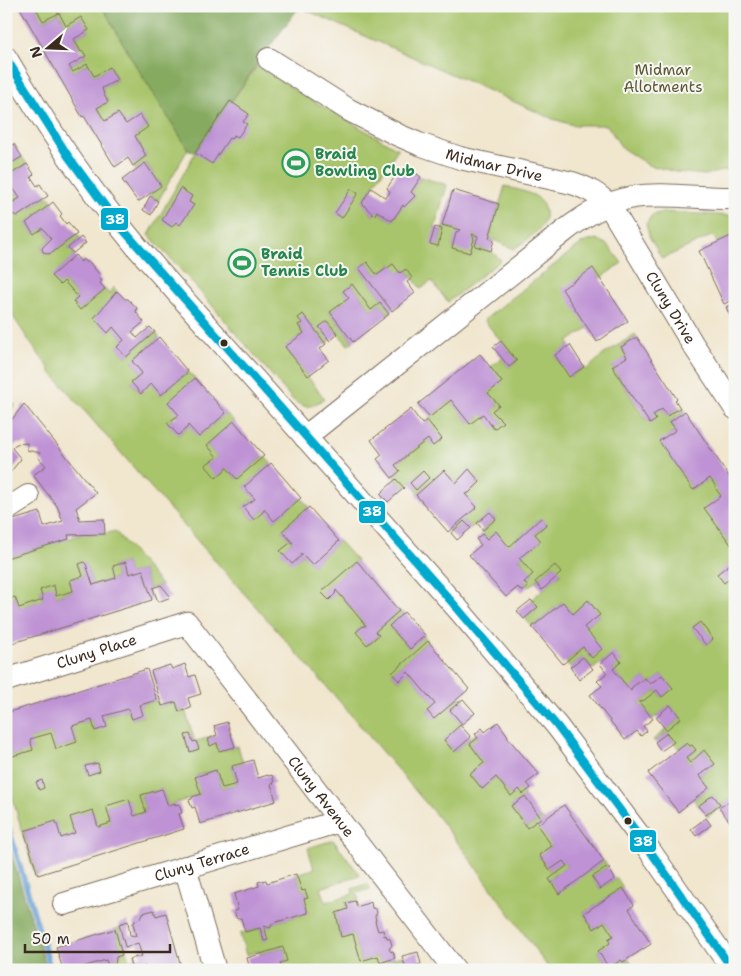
<svg xmlns="http://www.w3.org/2000/svg" width="741" height="976" font-family="'Shantell Sans',sans-serif">
  <style>
    .green { fill: #a9c56c; stroke: #727845; fill-rule: evenodd }
    .forest { fill: #86aa60; stroke: #606a3f }
    .lines { fill: none; stroke-linecap: round; stroke-linejoin: round }
    .stream { stroke: #649fd4; stroke-width: 5.5 }
    .building { fill: #be92d4 }
    .minor-casing { stroke: #7b6c5c; stroke-width: 24 }
    .minor { stroke: #fff; stroke-width: 22 }
    .bus-1-casing { stroke: #f6f6f2; stroke-width: 11 }
    .bus-1 { stroke: #00a9ce; stroke-width: 8 }
    .bus-dot { fill: #3b2a1e; stroke: #f6f6f2; stroke-width: 2 }
    .labels { text-anchor: middle; stroke-width: 4; stroke-linejoin: round; paint-order: stroke }
    .park-label { font-size: 15px; fill: #5c5835; stroke: #f6f6f2 }
    .leisure-label { font-size: 15px; font-weight: bold; fill: #27864d; stroke: #f6f6f2; text-anchor: start }
    .street-label { font-size: 15px; fill: #3b2a1e; stroke: #f6f6f2 }
    .line-badge { stroke: #f6f6f2; stroke-width: 2 }
    .badge-label { font-size: 14px; text-anchor: middle; font-weight: bold; fill: #fff }
  </style>
  <rect width="100%" height="100%" fill="#f6f6f2"/>
  <filter id="ink" filterUnits="userSpaceOnUse"><feTurbulence type="fractalNoise" baseFrequency=".02" numOctaves="2"/><feDisplacementMap in="SourceGraphic" scale="10" xChannelSelector="R" yChannelSelector="G"/><feConvolveMatrix kernelMatrix="1 2 1 2 8 2 1 2 1" color-interpolation-filters="sRGB"/></filter>
  <filter id="wash" filterUnits="userSpaceOnUse"><feTurbulence type="fractalNoise" baseFrequency=".0096" numOctaves="4" result="noise"/><feDisplacementMap in="SourceGraphic" scale="20" xChannelSelector="R" yChannelSelector="G"/><feGaussianBlur stdDeviation="1.12" result="paint"/><feColorMatrix in="noise" values="0 0 0 0 0 0 0 0 0 0 0 0 0 0 0 0 0 1.4 0 .05"/><feComposite in="paint" operator="in"/></filter>
  <g filter="url(#wash)">
    <rect width="100%" height="100%" fill="#f1e6ce"/>
    <!-- green -->
    <g class="green">
      <path d="M40,6H102L133,61L188,149L158,201L149,194L161,185L146,163L135,170L133,166L146,156L135,136L148,127L140,115L126,124L118,113L105,121L97,108L108,102L102,88L117,80L110,67L94,76L87,64L73,72L69,66L86,56L74,39L89,30L81,18L66,26L59,13L43,21L36,8Z"/>
      <path d="M309,6H735V168L705,175L676,172L648,165L622,148L607,125H573L553,119L306,10Z"/>
      <path d="M257,66L303,95L398,149L362,202L373,216L377,211L392,221L403,205L404,206L415,197L411,192L421,177L447,185L435,227L438,246L443,226L460,230L474,239L472,234L478,236L475,246L491,251L501,260L448,302L431,281L421,289L406,269L400,273L392,264L377,275L367,262L359,268L392,311L389,314L380,303L371,310L352,284L343,291L349,298L330,312L353,342L348,345L327,321L330,341L326,344L303,314L302,323L298,326L304,333L285,347L324,398C313,407 305,410 293,400L197,288L149,235L195,153Z"/>
      <path d="M22,157L27,164L6,177V166Z"/>
      <path d="M11,185L20,198L10,204L9,210L12,214L18,216L48,196L53,202L26,223L34,234L43,228L51,239L43,246L42,250L45,254L52,253L77,234L80,238L68,248L75,255L52,276L60,285L64,281L78,297L73,301L80,310L105,289L109,294L113,287L117,291L95,318L108,333L113,327L124,340L117,347L126,357L155,332L159,337L132,361L142,373L131,382L140,393L151,383L161,395L188,372L195,378L179,415H176L168,423L178,435L187,428L188,425L199,437L226,413L234,421L207,445L217,457L206,465L217,477L225,470L226,467L237,479L264,456L271,463L244,487L255,499L251,500L243,507L254,520L263,512L264,509L274,521L301,498L309,507L282,531L293,543H290L281,551L291,563L301,556V553L313,565L339,541L357,561L322,592L329,600L335,594L336,590L366,626H363L356,632L367,645L379,636L375,632L399,611L403,614L389,626L409,648L424,636L428,641L392,673L399,681L408,672L435,704L427,711L434,719L460,697L463,699L450,710L462,724L444,740L454,752L475,734L478,738L470,745L484,763L470,774L482,789L496,777L511,796L519,789L525,796L511,807L527,828L541,818L544,820L552,846L539,856L549,870L563,861L567,866L549,879L559,893L604,861L608,867L592,877L600,889L617,878L623,888L584,913L594,929L604,922L613,936L610,943L598,951L609,968L621,960L623,962L629,959L636,970H550L468,856L436,815L334,695L187,529L49,370L50,369L36,351L6,306V188Z"/>
      <path d="M505,186C514,189 526,191 535,196C539,198 543,203 544,208C551,227 527,239 514,249L489,238Z"/>
      <path d="M663,212L735,216V238L733,235L717,243L713,235L662,259L649,236L646,224L652,215Z"/>
      <path d="M596,239L608,245L622,263L600,278L593,269L588,328L568,342L570,345L555,356L570,377L584,367L586,370L603,355L635,334L637,337L621,347L627,357L612,367L645,419L662,409L667,416L680,408L682,410L684,409L685,411L670,422L676,430L660,441L693,490L710,478L716,487L715,488L721,496L705,508L735,550V559L729,563L735,574V797L707,817L706,815L719,804L713,795L698,806L694,800L709,788L699,775L702,774L715,764L704,750L690,763L686,758L696,750L692,745L690,746L687,743L679,749L667,733L655,742L653,740L681,718L670,705L653,719L639,702L643,701L657,690L662,697L672,688L662,675L650,684L645,678L633,687L631,691L613,669L621,662L614,653L593,669L583,657L570,667L566,662L583,647L592,658L584,627L600,615L588,600L573,614L562,602L532,627L525,618L538,607L531,600L561,573L554,565L529,587L524,582L533,574L519,558L541,541L535,534L547,524L541,518L509,547L496,532L487,539L481,532L496,519L490,512L471,528L464,521L451,533L449,531L476,507L465,494L469,493L480,482L469,470L456,483L444,470L418,493L416,490L429,478L423,471L404,488L393,476L400,471L395,465L428,439L433,446L442,439L427,420L451,400L470,424L483,414L494,429L503,422L492,411L499,405L488,393L490,367L502,358L509,367L517,361L484,320L582,243ZM700,622L713,639L706,645L692,628Z"/>
      <path d="M115,531L161,585L149,589L143,570L129,574L126,562L113,566L116,578L93,585L86,564L84,562L83,576L70,580L73,591L56,596L53,586L40,590L43,600L19,608L15,597L6,600V558L83,534H105Z"/>
      <path d="M157,700L159,707L176,702L179,712L185,710L195,742H193L190,734L185,735L190,752L199,749L196,741L215,736V737L208,739L210,745L217,743L220,751L238,746L243,763L232,766L237,784L222,788L216,770L196,776L201,794L168,806L162,789L141,795L146,812L134,816L128,799L106,806L111,823L98,827L93,810L70,817L75,833L61,838L56,822L24,831L38,875H35L6,776V747L9,746L12,756L20,754L30,739L51,733L56,749L77,742L72,726L92,720L95,730L104,716L128,709L132,719L143,716L140,705ZM98,763L100,771L88,775L85,766Z"/>
      <path d="M333,840L360,875L321,888L326,902L353,894L352,889L367,884L371,889L357,893L359,900L346,903L348,909L336,913L341,937L353,934L361,961L378,956L380,962L402,956L406,970H282L280,963L287,960L283,947L260,954L259,951L246,955L240,934L260,928L264,941L267,940L264,926L270,928L273,923L308,913L304,899L308,897L305,890L302,891L296,874L314,869L308,848Z"/>
      <path d="M119,928L132,970H72L106,960L109,968L115,967L116,957L122,954L115,929Z"/>
    </g>
    <!-- forest -->
    <g class="forest">
      <path d="M102,6H300L264,54L195,153L188,149L133,61Z"/>
      <path d="M6,393L15,406L6,416Z"/>
      <path d="M6,836L47,970H6Z"/>
    </g>
    <g class="lines">
      <!-- stream -->
      <path class="stream" d="M6,819L51,970"/>
    </g>
    <g id="blocks">
      <!-- building -->
      <g class="building">
        <path d="M19,6H40L36,8L43,21L59,13L66,26L81,17L89,30L74,39L81,52L83,51L86,56L69,66L73,72L87,64L94,76L110,67L117,80L102,88L104,95L108,102L97,108L105,121L118,113L126,124L140,115L148,127L135,136L146,156L133,166L128,158L115,167L84,116L82,117L81,115Z"/>
        <path d="M230,101L249,114L243,122L247,124L238,137L234,135L231,139L229,138L212,164L195,153Z"/>
        <path d="M6,130L9,135L7,137L11,145L14,144L22,157L6,166Z"/>
        <path d="M145,163L161,186L138,202L122,180Z"/>
        <path d="M27,164L34,174L31,177L37,186L40,184L48,196L18,216L12,214L9,210L10,204L20,198L11,185L6,188V177Z"/>
        <path d="M407,167L421,177L411,192L415,196L404,207L403,205L392,221L377,211L374,216L362,203L371,188L386,198L390,192L387,188L401,168L404,171Z"/>
        <path d="M180,188L192,196L189,202L194,205L180,225L176,222L172,227L162,220Z"/>
        <path d="M351,189L358,193L342,218L335,213Z"/>
        <path d="M453,190L499,204L489,238L494,240L491,251L475,246L478,236L472,234L474,239L470,253L452,248L456,233L460,230L442,225Z"/>
        <path d="M150,196L158,201L151,215L143,210Z"/>
        <path d="M53,202L62,214L60,216L61,217L66,224L68,222L77,234L52,253L47,254L43,252L42,248L51,239L43,228L34,234L26,223Z"/>
        <path d="M435,227L442,229L438,246L430,244Z"/>
        <path d="M733,235L735,238V299L724,304L699,251Z"/>
        <path d="M81,237L86,243L73,253L68,248Z"/>
        <path d="M75,255L81,262L83,259L85,262H89L100,275L99,278L102,281L100,283L105,289L80,310L73,301L78,297L64,281L60,285L51,276Z"/>
        <path d="M367,262L377,275L393,264L400,273L406,269L412,278L407,282L415,293L392,311L359,268Z"/>
        <path d="M593,268L628,321L597,342L562,289Z"/>
        <path d="M352,284L371,310L380,303L389,314L353,342L330,312L349,298L343,291Z"/>
        <path d="M117,291L125,299H128L137,308L136,312L144,322L132,332L137,338L150,327L155,332L126,357L117,347L124,340L113,327L108,333L94,318Z"/>
        <path d="M735,303V317L731,318L726,307Z"/>
        <path d="M303,314L326,344L320,349L329,360L308,376L285,347L304,333L298,325L302,323L298,318Z"/>
        <path d="M327,321L338,334L330,341L319,327Z"/>
        <path d="M159,337L188,372L161,395L151,383L141,394L131,382L142,373L132,361Z"/>
        <path d="M637,337L677,399L675,400L680,408L667,416L662,409L653,415L656,420L650,424L612,366L627,357L621,347Z"/>
        <path d="M501,341L517,361L509,367L493,347Z"/>
        <path d="M570,345L584,367L569,377L555,355Z"/>
        <path d="M480,354L502,382L488,393L499,405L492,411L503,422L494,429L483,414L470,424L451,400L430,417L418,404Z"/>
        <path d="M195,378L226,413L199,437L188,425L187,428L178,435L167,423L179,415L168,402Z"/>
        <path d="M24,404L96,493L76,508L80,520L104,519L105,534L68,535L69,539L6,558V522L40,512L44,527L63,521L57,506L33,475L46,466L38,457L40,453L27,450V443L16,444L12,448L21,459L8,475L6,474V427Z"/>
        <path d="M411,409L422,424L427,420L442,439L433,446L428,439L411,452L395,465L400,471L392,478L377,459L382,455L371,440Z"/>
        <path d="M685,411L735,485V550L704,508L721,496L715,488L716,487L710,478L693,490L659,441L676,430L670,422Z"/>
        <path d="M234,421L264,456L237,479L226,467L225,470L216,478L205,465L217,457L207,445Z"/>
        <path d="M271,463L301,498L274,521L264,509L263,512L254,520L243,507L255,499L244,487Z"/>
        <path d="M469,469L480,482L469,493L465,494L477,507L448,532L416,495L444,470L456,483Z"/>
        <path d="M423,471L429,478L416,490L410,483Z"/>
        <path d="M396,479L404,488L388,502L380,494Z"/>
        <path d="M309,507L339,541L313,565L301,553V556L292,564L280,551L290,543H293L282,531Z"/>
        <path d="M490,512L496,519L483,530L477,523Z"/>
        <path d="M541,518L547,524L535,534L541,541L519,558L533,574L524,582L528,587L522,592L518,587L506,597L469,555L481,545L476,539L482,534L487,539L496,531L509,547Z"/>
        <path d="M464,521L471,528L457,540L451,533Z"/>
        <path d="M357,561L399,611L375,632L379,635L367,645L356,632L363,626H366L352,609L336,590L335,594L329,600L321,592Z"/>
        <path d="M84,562L86,564L93,585L116,578L113,566L126,562L129,574L143,570L152,600L6,645V600L15,597L19,608L43,600L40,590L54,585L56,596L73,591L70,580L83,576L79,564Z"/>
        <path d="M730,564L735,571V574L724,583L717,574Z"/>
        <path d="M555,565L561,573L542,590L535,582Z"/>
        <path d="M161,585L171,597L158,602L153,588Z"/>
        <path d="M531,600L538,607L524,619L517,611Z"/>
        <path d="M588,600L600,615L584,627L602,649L592,658L583,647L563,664L532,627L563,602L573,614Z"/>
        <path d="M404,612L425,635L410,649L389,626Z"/>
        <path d="M700,622L713,639L706,645L692,628Z"/>
        <path d="M428,641L469,689L434,719L427,711L435,704L408,672L399,681L392,673Z"/>
        <path d="M614,652L621,662L613,669L631,691L632,687L645,678L650,684L662,675L673,688L662,697L657,690L643,701L639,702L653,719L643,726L647,731L641,736L637,731L625,740L590,695L602,686L597,681L607,673L600,664Z"/>
        <path d="M583,657L593,669L579,680L570,667Z"/>
        <path d="M185,664L189,677L195,675L201,694L188,698L191,708L179,712L176,702L162,706L151,671L170,665L172,669Z"/>
        <path d="M147,669L157,700L140,705L143,715L132,719L128,709L104,716L107,727L95,731L92,720L72,726L77,742L56,749L51,733L30,739L33,750L20,754L12,756L9,746L6,747V713Z"/>
        <path d="M463,699L475,713L462,724L450,710Z"/>
        <path d="M670,705L681,718L666,730L656,717Z"/>
        <path d="M227,722L235,747L219,751L217,743L210,746L208,739L217,735L214,726Z"/>
        <path d="M498,722L508,736L507,737L539,774L527,783L531,788L523,794L519,789L511,796L496,777L482,789L470,774L484,763L470,744L478,738L475,734L482,728L485,732Z"/>
        <path d="M460,725L471,737L454,752L444,740Z"/>
        <path d="M667,733L674,742L661,751L655,742Z"/>
        <path d="M190,734L193,742L196,741L199,749L190,752L185,735Z"/>
        <path d="M687,743L690,746L692,745L696,750L686,758L690,763L704,750L715,764L702,774L699,775L709,788L678,812L648,773Z"/>
        <path d="M253,760L258,778L268,775L269,776L272,775L274,783L271,784L276,801L200,824L195,807L192,808L189,800L192,799V797L201,794L195,777L216,770L222,788L237,784L232,766Z"/>
        <path d="M98,763L100,771L88,775L85,766Z"/>
        <path d="M42,780L44,788L39,790L36,782Z"/>
        <path d="M162,789L168,806L175,803V805L179,804L182,813L179,814L184,829L38,875L24,831L56,821L61,838L75,833L70,817L93,810L98,827L111,823L106,806L129,799L134,816L146,812L141,795Z"/>
        <path d="M713,795L720,804L706,815L698,806Z"/>
        <path d="M525,796L541,818L527,828L511,806Z"/>
        <path d="M735,797V828L719,808Z"/>
        <path d="M564,805L604,861L559,894L549,879L567,866L563,861L550,870L539,855L552,846L537,825Z"/>
        <path d="M706,818L711,825L696,836L691,829Z"/>
        <path d="M608,867L615,879L600,889L592,877Z"/>
        <path d="M296,874L302,891L305,890L308,898L304,899L308,913L273,923L270,928L264,926L268,940L264,941L260,928L245,932L241,918L237,919L234,911L238,910L234,894L259,886L258,882L266,880L267,883Z"/>
        <path d="M735,874V888H734L730,875Z"/>
        <path d="M623,888L634,905L629,909L651,944L623,962L621,960L609,968L598,951L610,943L608,939L613,936L604,922L594,929L584,913Z"/>
        <path d="M355,901L357,907L371,902L372,908L376,909L377,913L375,916L376,921H375L378,931L383,930L384,936L386,935L387,938L390,939L392,945L389,949L391,952L393,951L395,958L380,963L378,956L361,961L353,934L341,937L336,913L348,909L346,903Z"/>
        <path d="M154,910L156,916L166,913L182,970H146L145,966L138,970H132L129,959L142,956L138,943L125,947L119,924L128,921L130,935L136,936L133,923L135,922V920L141,918L143,913Z"/>
        <path d="M115,929L122,955L116,957L115,967L109,968L106,960L72,970H63L56,947Z"/>
        <path d="M283,947L287,961L280,963L282,970H250L247,958Z"/>
        <path d="M418,952L421,964L406,969L402,956Z"/>
      </g>
    </g>
  </g>
  <g filter="url(#ink)">
    <use href="#blocks" fill-opacity="0" stroke="#7b6c5c" stroke-width="1"/>
    <g class="lines">
      <!-- minor casing -->
      <g class="minor-casing">
        <g id="minor">
          <path d="M6,58C45,125 88,188 137,247L458,609L557,726L641,838L733,970"/>
          <path id="s1" d="M269,59L349,110L398,135L419,144L460,158L572,183C587,188 597,193 609,205L692,343L735,408"/>
          <path d="M305,437L562,233C583,216 607,202 634,197C663,192 704,199 735,198"/>
          <path d="M6,510L28,496"/>
          <path id="s2" d="M6,680L187,623L455,970"/>
          <path d="M185,867L215,970"/>
          <path id="s3" d="M64,904L340,821"/>
        </g>
      </g>
      <!-- minor -->
      <use href="#minor" class="minor"/>
      <!-- bus-1 casing -->
      <g class="bus-1-casing">
        <path id="bus-1" d="M6,58L68,156L119,225L458,609L557,726L641,838L733,970"/>
      </g>
      <!-- bus-1 -->
      <use href="#bus-1" class="bus-1"/>
    </g>
  </g>
  <!-- icons -->
  <defs>
    <g id="stadium-ring" transform="scale(1.4375)"><circle r="9.5" fill="#f6f6f2" stroke="#2e9e5b" stroke-width="1.5"/><path d="M0-5a6.5 5 0 1 0 0 10a6.5 5 0 1 0 0-10ZM-3.5-1.8h7v3.6h-7Z" fill="#2e9e5b"/></g>
  </defs>
  <g fill-rule="evenodd">
    <use href="#stadium-ring" x="296" y="163"/>
    <use href="#stadium-ring" x="242" y="263"/>
  </g>
  <!-- markers -->
  <g class="bus-dot">
    <circle cx="224" cy="343" r="4.5"/>
    <circle cx="628" cy="821" r="4.5"/>
  </g>
  <g class="labels">
    <!-- park labels -->
    <g class="park-label">
      <text x="663" y="75">Midmar<tspan x="663" dy="17">Allotments</tspan></text>
    </g>
    <!-- leisure labels -->
    <g class="leisure-label">
      <text x="315" y="159">Braid<tspan x="315" dy="17">Bowling Club</tspan></text>
      <text x="261" y="259">Braid<tspan x="261" dy="17">Tennis Club</tspan></text>
    </g>
    <!-- street labels -->
    <g class="street-label">
      <text dy="5" stroke="none"><textPath href="#s1" startOffset="251">Midmar Drive</textPath></text>
      <text dy="5" stroke="none"><textPath href="#s1" startOffset="494">Cluny Drive</textPath></text>
      <text dy="5" stroke="none"><textPath href="#s2" startOffset="95">Cluny Place</textPath></text>
      <text dy="5" stroke="none"><textPath href="#s2" startOffset="409">Cluny Avenue</textPath></text>
      <text dy="5" stroke="none"><textPath href="#s3" startOffset="144">Cluny Terrace</textPath></text>
    </g>
  </g>
  <g class="line-badge">
    <rect x="100" y="207" width="29" height="24" rx="5" fill="#00a9ce"/>
    <rect x="358" y="500" width="28" height="24" rx="5" fill="#00a9ce"/>
    <rect x="629" y="829" width="28" height="24" rx="5" fill="#00a9ce"/>
  </g>
  <g class="badge-label">
    <text x="115" y="224">38</text>
    <text x="372" y="516">38</text>
    <text x="643" y="846">38</text>
  </g>
  <!-- margin -->
  <rect width="741" height="976" fill="none" stroke="#f6f6f2" stroke-width="25"/>
  <!-- north arrow -->
  <g transform="translate(48 48) rotate(251)" stroke="#f6f6f2" stroke-width="4" paint-order="stroke">
  <path d="M0-4L9 19L0 12L-9 19Z" fill="#3b2a1e"/>
  <text y="-8" font-size="14" font-weight="bold" text-anchor="middle" fill="#3b2a1e">N</text>
  </g>
  <!-- scale -->
  <path d="M25 944v8h145v-8" fill="none" stroke="#3b2a1e" stroke-width="2.5"/>
  <text x="32" y="944" font-size="15" fill="#3b2a1e" stroke="#f6f6f2" stroke-width="4" paint-order="stroke">50 m</text>
</svg>
